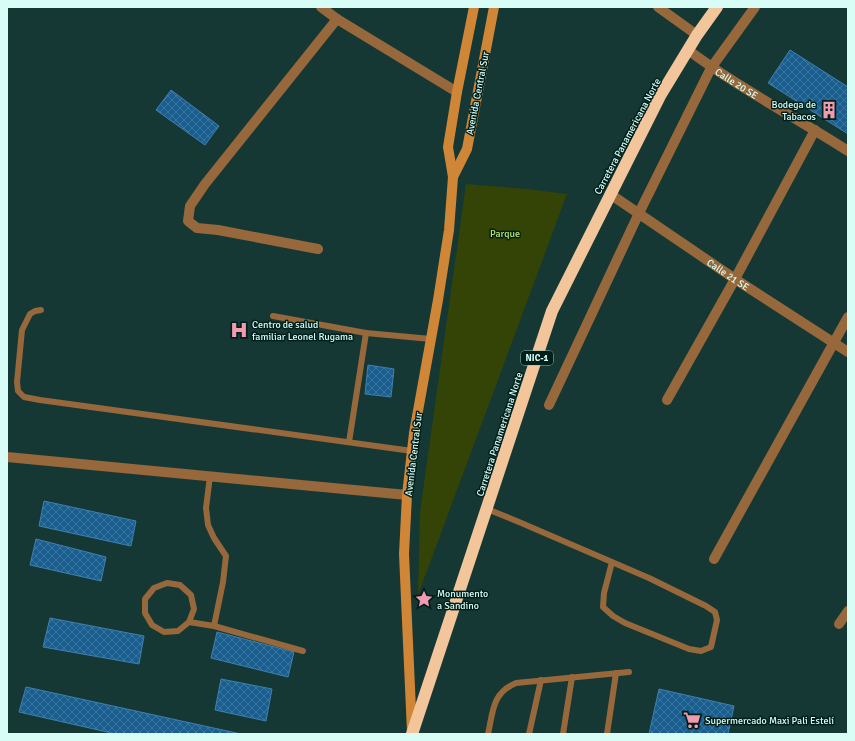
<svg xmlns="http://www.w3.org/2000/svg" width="855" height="741" font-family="Signika,sans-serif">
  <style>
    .green { fill: #344306 }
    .building { fill: url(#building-cross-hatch); stroke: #3f80b2 }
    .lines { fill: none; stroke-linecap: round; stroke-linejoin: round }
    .lane { stroke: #97683b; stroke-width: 6 }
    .street { stroke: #97683b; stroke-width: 10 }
    .secondary { stroke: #cf8637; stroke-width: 10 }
    .highway { stroke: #f3c59b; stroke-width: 12 }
    .labels { text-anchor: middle; stroke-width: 3; stroke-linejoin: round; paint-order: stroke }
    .shield { fill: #001f1b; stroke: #96bab4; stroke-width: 1 }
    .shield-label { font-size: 9px; font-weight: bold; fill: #d7fdf6 }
    .street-label { font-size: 10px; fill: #d7fdf6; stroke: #001f1b }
    .poi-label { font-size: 10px; fill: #d7fdf6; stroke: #001f1b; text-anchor: start }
    .park-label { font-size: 10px; fill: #bfe567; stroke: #001f1b }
  </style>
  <defs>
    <pattern id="building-cross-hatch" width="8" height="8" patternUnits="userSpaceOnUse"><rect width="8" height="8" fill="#195e8e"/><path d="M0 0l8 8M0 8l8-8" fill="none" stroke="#3a769e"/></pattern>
  </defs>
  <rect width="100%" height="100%" fill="#163834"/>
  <!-- green -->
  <path class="green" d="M466,184L527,189L567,194L418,595L420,512Z"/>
  <!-- building -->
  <g class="building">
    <path d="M790,50L848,87V134L768,83Z"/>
    <path d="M171,90L219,126L205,145L156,110Z"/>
    <path d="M368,365L394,369L391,397L365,394Z"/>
    <path d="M44,501L136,521L131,546L39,526Z"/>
    <path d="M36,539L106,557L101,581L30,565Z"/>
    <path d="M50,618L144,636L139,664L43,647Z"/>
    <path d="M217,632L294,652L288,677L211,658Z"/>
    <path d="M221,679L272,689L266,721L215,710Z"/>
    <path d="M26,687L241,734H116L19,712Z"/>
    <path d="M659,689L734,706L728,734H649Z"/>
  </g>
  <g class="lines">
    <!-- lane -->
    <g class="lane">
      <path d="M41,310L35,311L30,314L22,330L17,382L18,391L24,397L40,400L412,451"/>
      <path d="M273,316L366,333L349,442"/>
      <path d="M366,333L431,339"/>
      <path d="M210,476L206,508L208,525L214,538L226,556L223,582L214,626"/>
      <path d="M487,509L519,522L649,578L706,606L715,612L717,620L711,647L701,651L689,649L625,623L613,616L603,607L604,593L612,562"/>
      <path d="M189,622L194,609L191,595L180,585L167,583L154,588L145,599V613L152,625L164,632L178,631L189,622L214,626L303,651"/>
      <path d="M488,734C493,712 492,693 516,683L629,672"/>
      <path d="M529,734L541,680"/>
      <path d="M563,734L572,677"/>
      <path d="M607,734L616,673"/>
    </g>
    <!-- street -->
    <g class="street">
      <path d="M321,7L337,19L457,92"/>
      <path d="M658,7L697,35"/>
      <path id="s1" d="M688,50C739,88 795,117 848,151"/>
      <path id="s2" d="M610,194L735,279L848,352"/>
      <path d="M318,249L218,230L197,228L188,221L190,206L205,184L337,19"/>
      <path d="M667,400L735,279L815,130"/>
      <path d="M549,405L639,213L711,68L755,7"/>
      <path d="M7,457L407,495"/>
      <path d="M714,559L848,317"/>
      <path d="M839,624L848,611"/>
    </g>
    <!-- secondary -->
    <g class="secondary">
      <path d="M453,177L467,149L494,7"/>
      <path d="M412,732L404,554L407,495L414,433L438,300L449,230L453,177L448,147L457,92L474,7"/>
    </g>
    <!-- highway -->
    <path class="highway" d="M412,734L552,311L660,96L697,35L717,7"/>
  </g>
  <!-- icons -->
  <defs>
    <g id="building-bare" transform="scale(1.38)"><path d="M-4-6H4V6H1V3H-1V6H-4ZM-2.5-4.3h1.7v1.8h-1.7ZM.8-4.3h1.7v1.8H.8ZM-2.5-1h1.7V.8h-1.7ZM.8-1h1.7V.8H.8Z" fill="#f29ab0" stroke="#001f1b" stroke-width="2.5" paint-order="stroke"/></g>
    <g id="hospital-bare" transform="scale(1.38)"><path d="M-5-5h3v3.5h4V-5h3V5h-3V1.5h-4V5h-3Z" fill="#f29ab0" stroke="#001f1b" stroke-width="2.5" paint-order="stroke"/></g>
    <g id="sight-bare" transform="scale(1.38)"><path d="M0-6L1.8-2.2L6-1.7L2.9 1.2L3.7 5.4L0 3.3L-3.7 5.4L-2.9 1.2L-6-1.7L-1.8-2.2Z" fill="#f29ab0" stroke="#001f1b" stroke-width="2.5" paint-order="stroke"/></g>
    <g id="supermarket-bare" transform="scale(1.38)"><path d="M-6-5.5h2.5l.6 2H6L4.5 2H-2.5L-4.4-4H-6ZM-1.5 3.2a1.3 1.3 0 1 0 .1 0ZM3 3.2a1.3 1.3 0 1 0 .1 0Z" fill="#f29ab0" stroke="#001f1b" stroke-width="2.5" paint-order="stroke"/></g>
  </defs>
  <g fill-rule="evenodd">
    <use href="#building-bare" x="829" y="110"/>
    <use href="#hospital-bare" x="239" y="330"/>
    <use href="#sight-bare" x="424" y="599"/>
    <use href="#supermarket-bare" x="692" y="720"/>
  </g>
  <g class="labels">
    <!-- shield labels -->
    <rect class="shield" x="521" y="351" width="32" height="14" rx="3"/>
    <g class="shield-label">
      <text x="537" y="361">NIC-1</text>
    </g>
    <!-- street labels -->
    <g class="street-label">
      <text dy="4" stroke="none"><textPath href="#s1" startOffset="59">Calle 20 SE</textPath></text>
      <text transform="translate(477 93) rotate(-79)" y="4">Avenida Central Sur</text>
      <text transform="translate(627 136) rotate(-62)" y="4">Carretera Panamericana Norte</text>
      <text dy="4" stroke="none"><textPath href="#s2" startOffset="143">Calle 21 SE</textPath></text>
      <text transform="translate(499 434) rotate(-72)" y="4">Carretera Panamericana Norte</text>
      <text transform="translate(413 454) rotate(-83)" y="4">Avenida Central Sur</text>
    </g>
    <!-- poi labels -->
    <g class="poi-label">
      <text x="816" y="108" text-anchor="end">Bodega de<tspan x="816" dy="12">Tabacos</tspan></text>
      <text x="252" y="328">Centro de salud<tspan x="252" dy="12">familiar Leonel Rugama</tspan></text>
      <text x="437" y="597">Monumento<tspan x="437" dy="12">a Sandino</tspan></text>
      <text x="705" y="724">Supermercado Maxi Pali Estelí</text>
    </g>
    <!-- park labels -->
    <g class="park-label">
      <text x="505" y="237">Parque</text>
    </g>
  </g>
  <!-- border -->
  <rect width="855" height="741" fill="none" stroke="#d7fdf6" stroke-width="16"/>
</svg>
